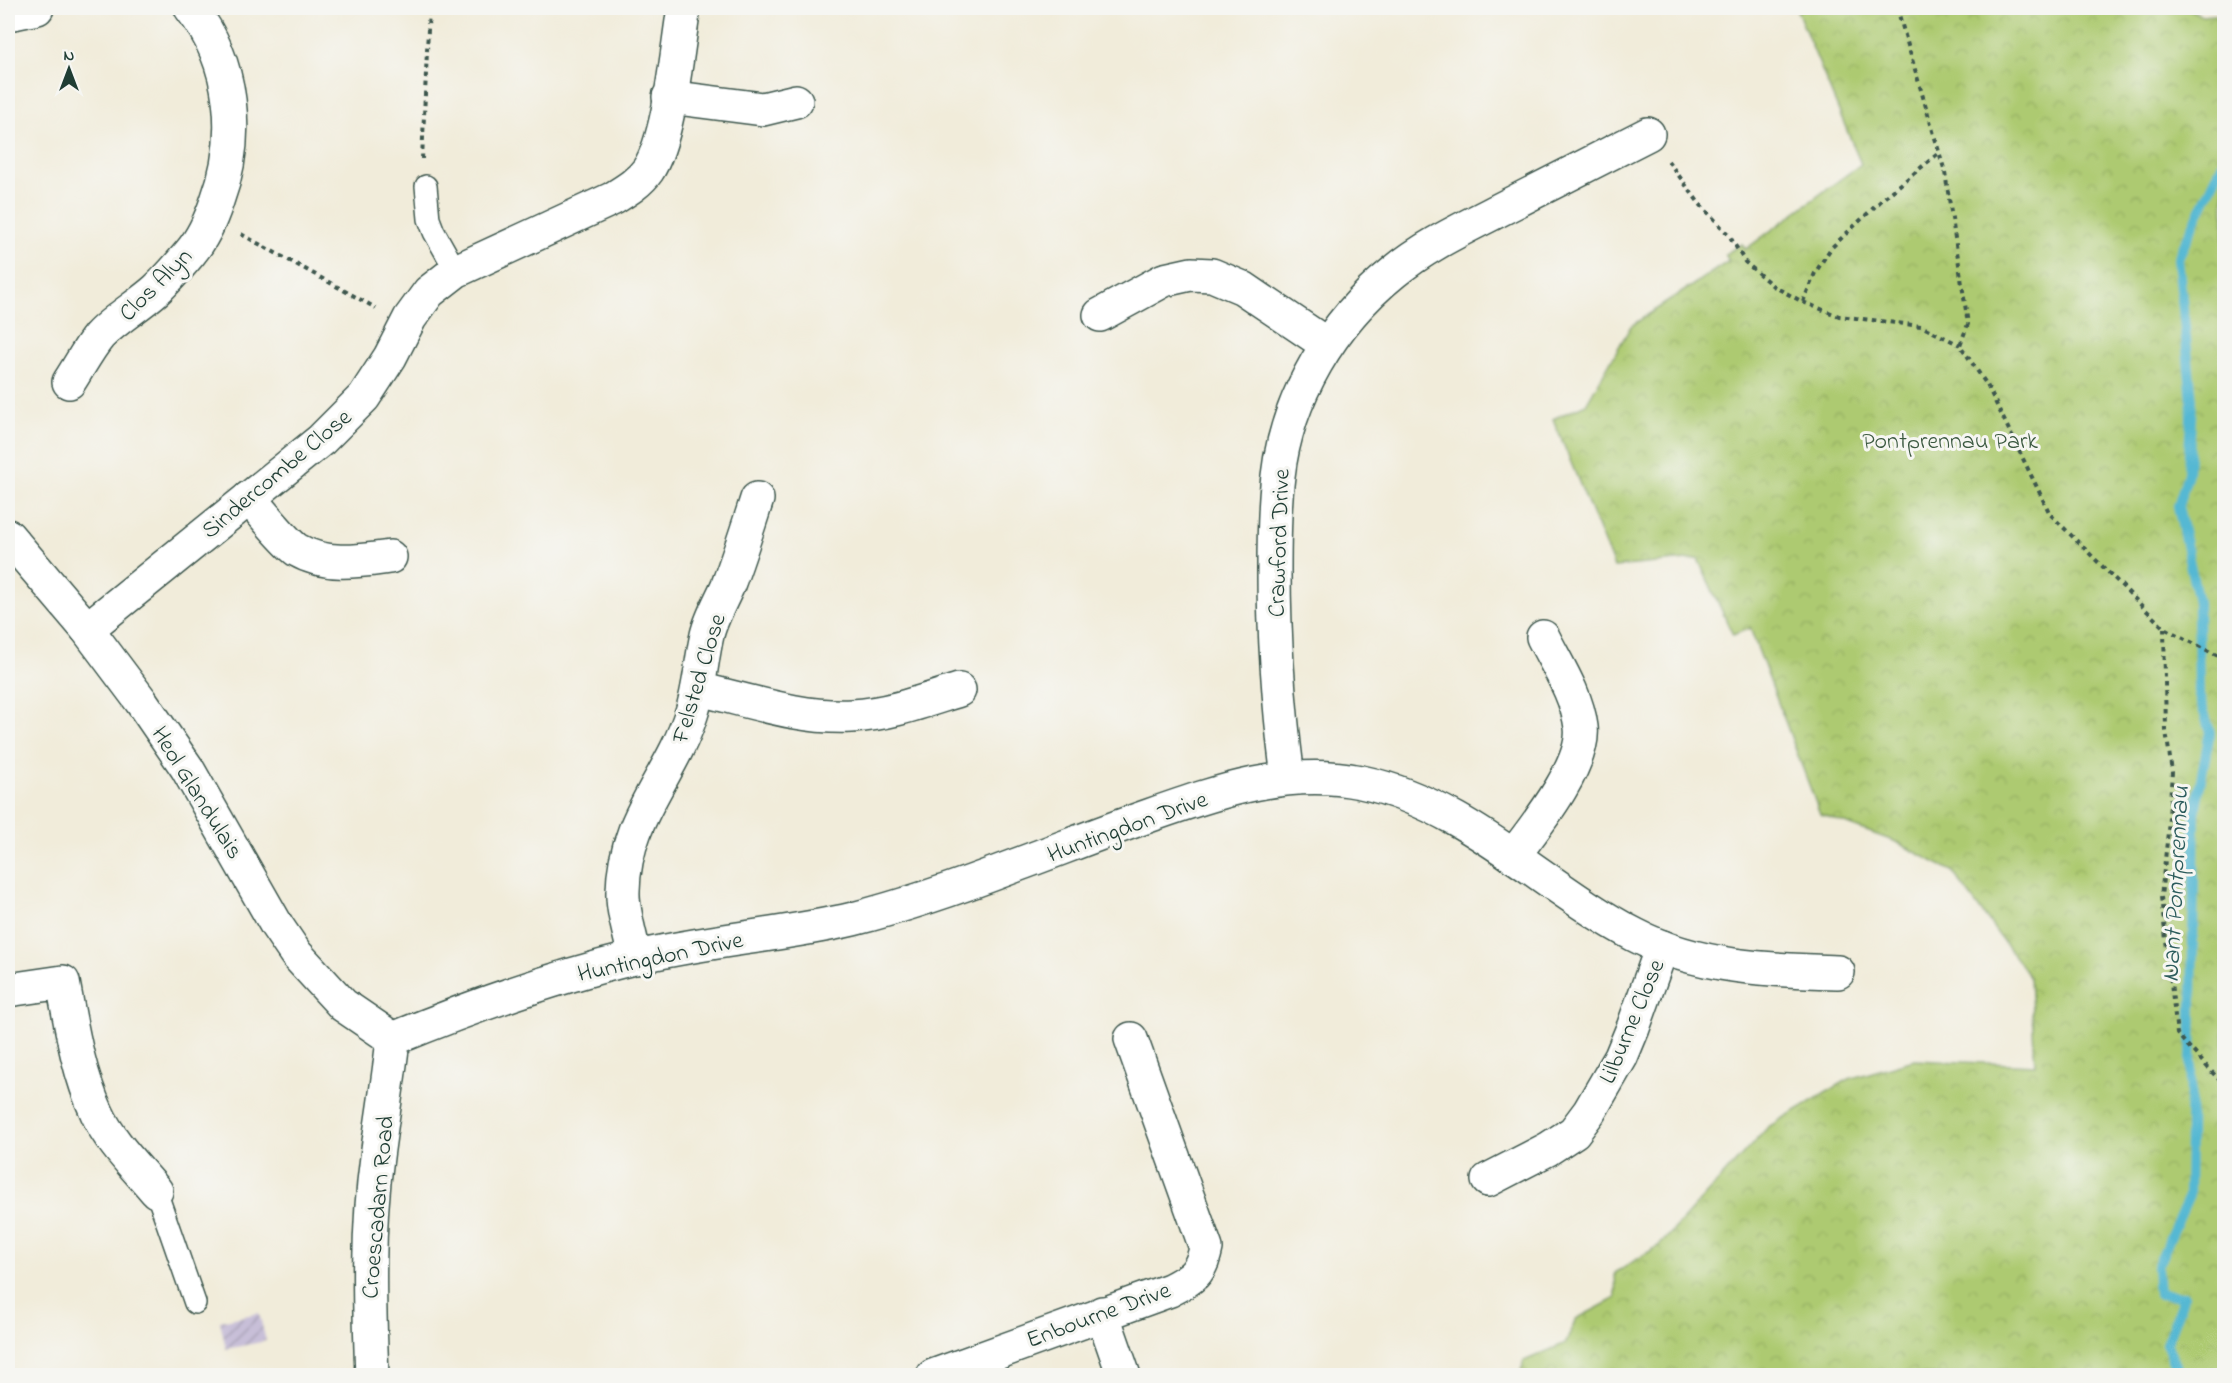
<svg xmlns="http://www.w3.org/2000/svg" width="2232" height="1383" font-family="'Indie Flower',sans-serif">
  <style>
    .industrial { fill: url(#industrial-furrows) }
    .park { fill: url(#park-crowns); stroke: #668452; stroke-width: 1.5 }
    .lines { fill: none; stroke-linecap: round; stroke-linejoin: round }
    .stream { stroke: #55b8d3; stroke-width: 10 }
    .lane-casing { stroke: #3e574d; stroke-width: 24 }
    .street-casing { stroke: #3e574d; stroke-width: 36 }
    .secondary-casing { stroke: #3e574d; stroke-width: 36 }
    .path { stroke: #3e574d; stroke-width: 4; stroke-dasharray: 4.5 4.5; stroke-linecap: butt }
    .lane { stroke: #fff; stroke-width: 21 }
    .street { stroke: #fff; stroke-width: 33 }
    .secondary { stroke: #fff; stroke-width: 33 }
    .labels { text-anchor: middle; stroke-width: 6; stroke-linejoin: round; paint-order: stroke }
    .street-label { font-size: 24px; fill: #1f3d34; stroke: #f6f6f2 }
    .park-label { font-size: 24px; fill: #3b5940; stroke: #f6f6f2 }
    .water-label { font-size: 26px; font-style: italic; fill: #2c5c5c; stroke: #f6f6f2 }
  </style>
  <defs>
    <pattern id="industrial-furrows" width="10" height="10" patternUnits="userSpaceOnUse" patternTransform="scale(1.5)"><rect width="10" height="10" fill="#c8bfd8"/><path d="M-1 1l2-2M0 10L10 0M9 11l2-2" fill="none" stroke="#a29cb0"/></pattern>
    <pattern id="park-crowns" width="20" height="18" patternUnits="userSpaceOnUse" patternTransform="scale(1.5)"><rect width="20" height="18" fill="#adca71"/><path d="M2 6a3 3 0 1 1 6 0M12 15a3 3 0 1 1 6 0" fill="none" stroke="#94ae62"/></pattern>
  </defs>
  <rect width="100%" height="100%" fill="#f6f6f2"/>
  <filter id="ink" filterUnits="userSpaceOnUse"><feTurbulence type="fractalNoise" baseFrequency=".0167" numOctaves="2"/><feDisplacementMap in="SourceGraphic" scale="12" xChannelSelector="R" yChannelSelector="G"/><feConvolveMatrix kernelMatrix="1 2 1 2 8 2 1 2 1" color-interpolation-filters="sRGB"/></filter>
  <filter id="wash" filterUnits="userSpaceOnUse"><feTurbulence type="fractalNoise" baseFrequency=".008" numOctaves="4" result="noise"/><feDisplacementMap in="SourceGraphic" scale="24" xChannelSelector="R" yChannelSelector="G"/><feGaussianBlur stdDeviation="1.35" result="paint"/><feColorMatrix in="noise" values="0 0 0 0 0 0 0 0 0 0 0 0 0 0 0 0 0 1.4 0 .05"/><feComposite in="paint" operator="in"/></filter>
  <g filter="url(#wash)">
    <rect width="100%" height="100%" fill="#f1ecda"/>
    <!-- industrial -->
    <path class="industrial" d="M259,1313L266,1341L226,1349L220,1321Z"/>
    <!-- park -->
    <path class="park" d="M1796,8H1974L1975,10L1984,8H2188L2202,16L2224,14V1375H1520L1524,1361L1566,1343L1576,1319L1616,1298L1615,1273L1660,1245L1768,1127L1849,1079L1914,1060L2035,1065L2030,978L1952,871L1896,842L1820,814L1750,628L1733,635L1698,559L1614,567L1553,419L1586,404L1631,326L1729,261L1725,254L1742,244L1746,249L1861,164Z"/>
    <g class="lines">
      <!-- stream -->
      <path class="stream" d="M2181,1376L2166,1344L2184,1296L2159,1294L2157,1267L2189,1196L2195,811L2210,732L2199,695L2198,602L2178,506L2188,473L2192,400L2178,258L2224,160"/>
    </g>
  </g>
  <g filter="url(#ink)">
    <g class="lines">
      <!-- lane casing -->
      <g class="lane-casing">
        <g id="lane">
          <path d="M426,186L429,219L434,232L456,271"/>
          <path d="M156,1191L195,1303"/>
        </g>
      </g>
      <!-- street casing -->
      <g class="street-casing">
        <g id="street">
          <path d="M8,14L37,8"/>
          <path d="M669,97L763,109L796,101"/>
          <path d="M1100,315L1164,280L1191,274L1212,275L1243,288L1326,344"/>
          <path d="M69,382C79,367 88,349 99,336C115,319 138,306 156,290C168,279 179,266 190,253C202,239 211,219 217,201C241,136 234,63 191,8"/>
          <path d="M249,498C260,510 286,543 297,550C326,567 360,561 390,557"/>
          <path d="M87,629L321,440L364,397L390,357L410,318L429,292L456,271L612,199C625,191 639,183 648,170C670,137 677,49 684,8"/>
          <path d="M698,689C748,700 800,719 852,716C889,714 924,701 959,690"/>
          <path d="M1288,778C1279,708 1274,642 1274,571C1274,539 1274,507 1278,476C1287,397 1332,322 1394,272C1424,247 1460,230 1495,212C1546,186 1597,160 1648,134"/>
          <path d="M1513,856C1535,827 1586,764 1581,727C1577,695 1557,665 1543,637"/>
          <path d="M635,958C631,937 622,911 623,891C624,818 670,779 691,715C700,689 701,661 707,635C711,618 721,601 728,585C739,556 748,527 757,499"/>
          <path d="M8,990L63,982C71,1026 78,1072 97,1113C110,1142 135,1166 156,1191"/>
          <path d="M393,1039C471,1007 551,978 634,958C706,940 781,936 853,919C908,905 962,886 1014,866C1060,849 1105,831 1151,815C1219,791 1289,767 1361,782C1467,804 1543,887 1635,935C1698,968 1769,970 1838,972"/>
          <path d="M1488,1180L1548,1149L1574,1132L1589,1112L1621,1057L1633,1028L1662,947"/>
          <path d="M1102,1313L1124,1376"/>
          <path d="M933,1376L1170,1290C1192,1279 1201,1273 1206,1248L1131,1039"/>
        </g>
      </g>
      <!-- secondary casing -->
      <g class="secondary-casing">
        <path id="secondary" d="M8,536L87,629L141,701L187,768L277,926L296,954L343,1005L393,1039C389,1078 382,1117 377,1157C367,1229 369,1302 372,1376"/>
      </g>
      <!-- path -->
      <g class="path">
        <path d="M1897,8L1945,172L1968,324L1960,345L1987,385L2050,514L2164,628L2224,659"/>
        <path d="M422,159L429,8"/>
        <path d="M1668,161L1699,203L1729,235L1745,262L1773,286L1803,302L1839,316L1921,326L1960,345"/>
        <path d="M241,234L376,308"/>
        <path d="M1803,302L1815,273L1831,248L1884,198L1940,152"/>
        <path d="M2164,628L2166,731L2172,772L2168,832L2161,897L2177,1034L2224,1085"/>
      </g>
      <!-- lane -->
      <use href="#lane" class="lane"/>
      <!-- street -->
      <use href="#street" class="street"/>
      <!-- secondary -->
      <use href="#secondary" class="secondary"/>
    </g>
  </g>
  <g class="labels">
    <!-- street labels -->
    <g class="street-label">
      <text transform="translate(155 284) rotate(-45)" y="8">Clos Alyn</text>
      <text transform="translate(276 473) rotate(-40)" y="8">Sindercombe Close</text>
      <text transform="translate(1278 543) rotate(-88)" y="8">Crawford Drive</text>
      <text transform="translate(698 678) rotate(-73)" y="8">Felsted Close</text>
      <text transform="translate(198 792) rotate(58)" y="8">Heol Glandulais</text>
      <text transform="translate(1127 826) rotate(-20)" y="8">Huntingdon Drive</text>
      <text transform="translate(660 956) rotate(-12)" y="8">Huntingdon Drive</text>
      <text transform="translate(1631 1021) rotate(-67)" y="8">Lilburne Close</text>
      <text transform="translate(377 1207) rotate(-85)" y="8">Croescadarn Road</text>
      <text transform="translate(1098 1314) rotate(-20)" y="8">Enbourne Drive</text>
    </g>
    <!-- park labels -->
    <g class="park-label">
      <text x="1950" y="448">Pontprennau Park</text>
    </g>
    <!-- water labels -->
    <g class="water-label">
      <text transform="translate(2174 884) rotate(-87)" y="9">Nant Pontprennau</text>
    </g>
  </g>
  <!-- margin -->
  <rect width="2232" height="1383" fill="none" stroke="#f6f6f2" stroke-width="30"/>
  <!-- north arrow -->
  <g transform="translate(69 69)" stroke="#f6f6f2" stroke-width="4.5" paint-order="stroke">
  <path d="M0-4.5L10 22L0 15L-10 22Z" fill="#1f3d34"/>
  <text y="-9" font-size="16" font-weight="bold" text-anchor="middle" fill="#1f3d34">N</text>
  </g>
</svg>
